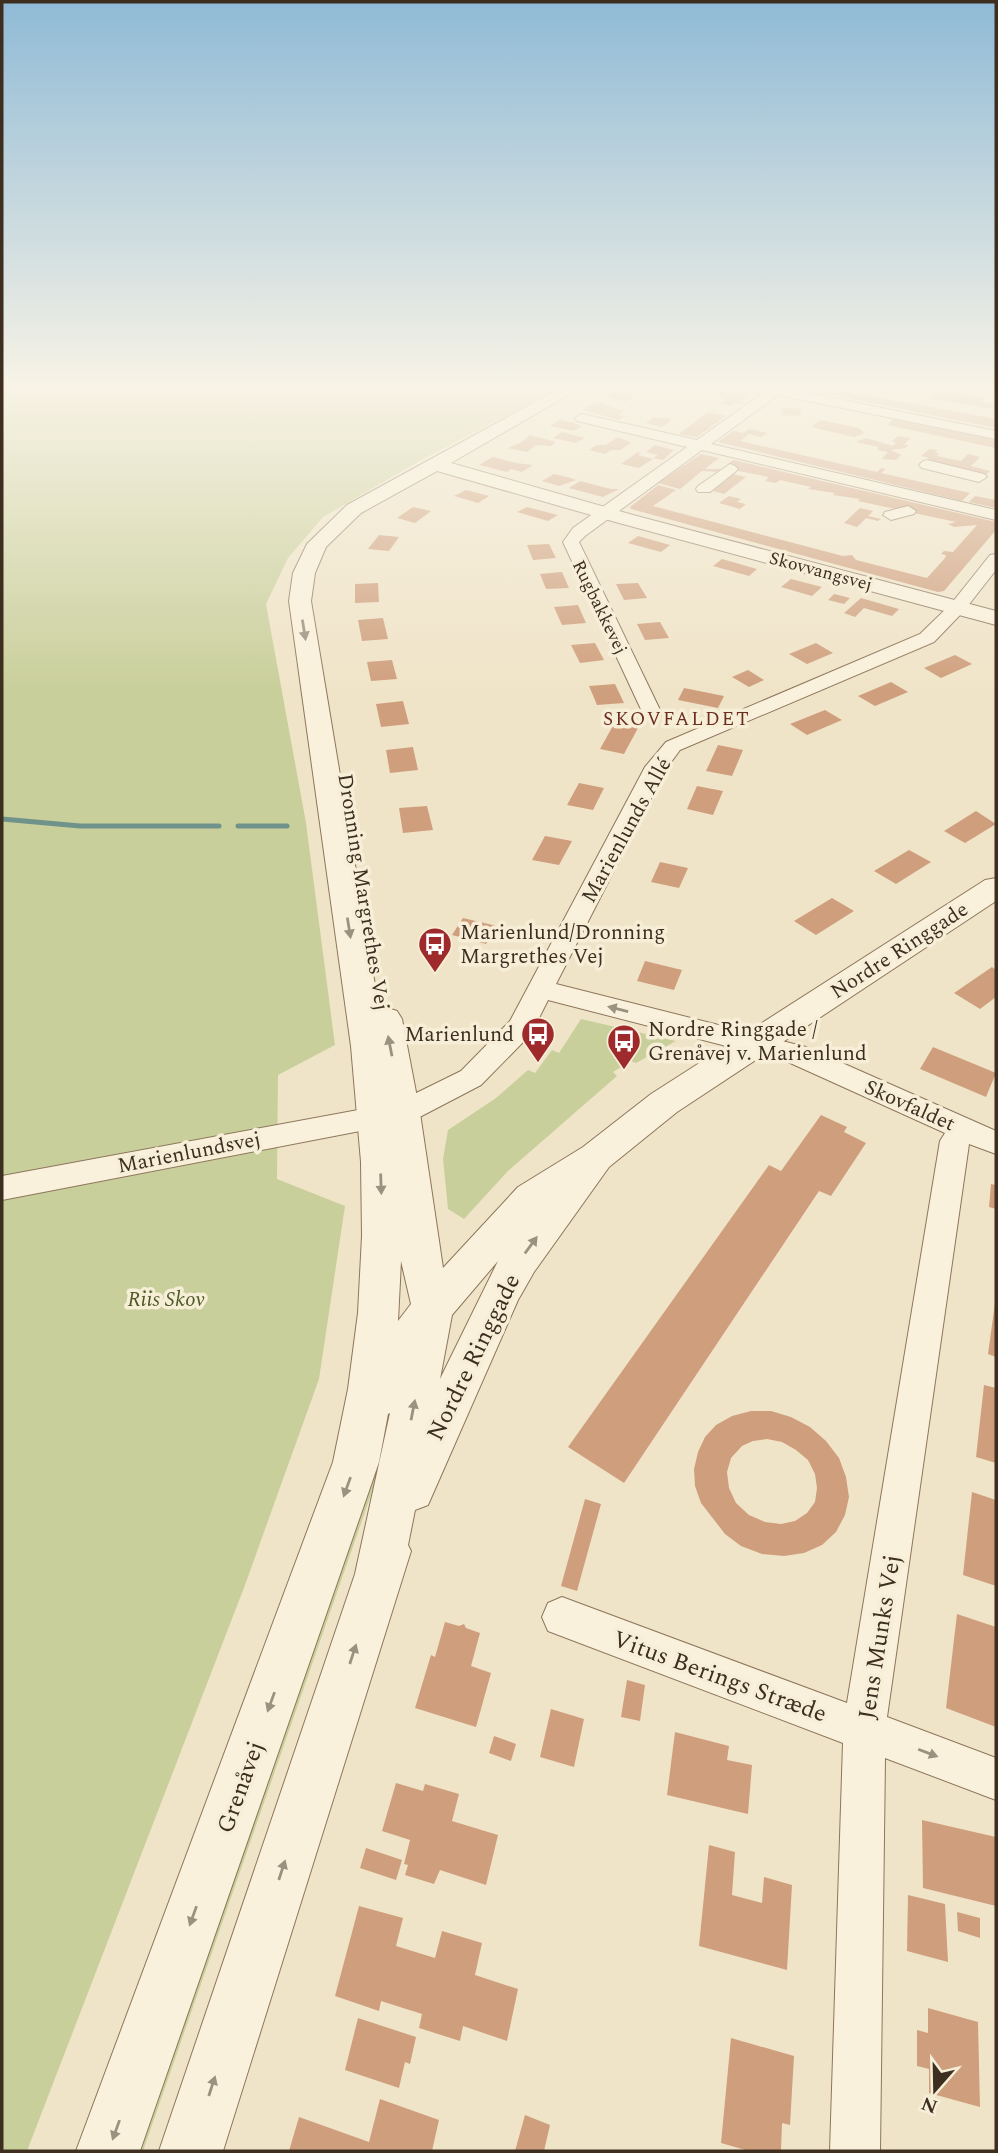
<svg xmlns="http://www.w3.org/2000/svg" width="998" height="2153" font-family="Spectral,serif">
  <style>
    .green { fill: #c9cf9b }
    .lines { fill: none; stroke-linecap: round; stroke-linejoin: round }
    .stream { stroke: #6f938a; stroke-width: 5 }
    .building { fill: #cf9f7d; fill-rule: evenodd }
    .minor-casing { stroke: #8d765c; stroke-width: 2 }
    .tertiary-casing { stroke: #8d765c; stroke-width: 2 }
    .minor { fill: #faf1dc; fill-rule: evenodd }
    .tertiary { fill: #faf1dc; fill-rule: evenodd }
    .oneway { fill: #9c907e }
    .labels { text-anchor: middle; stroke-width: 7; stroke-linejoin: round; paint-order: stroke }
    .far-street-label { font-size: 18px; fill: #3d2e20; stroke: #f7eed8 }
    .far-neighbourhood-label { font-size: 19px; letter-spacing: 2px; fill: #6b2e1e; stroke: #f7eed8 }
    .street-label { font-size: 21px; fill: #3d2e20; stroke: #f7eed8 }
    .poi-label { font-size: 21px; fill: #3d2e20; stroke: #f7eed8; text-anchor: start }
    .park-label { font-size: 21px; font-style: italic; fill: #4d5a26; stroke: #f7eed8 }
    .near-street-label { font-size: 24px; fill: #3d2e20; stroke: #f7eed8 }
  </style>
  <rect width="100%" height="100%" fill="#f0e4c8"/>
  <!-- green -->
  <g class="green">
    <path d="M2,390H555L423,459L323,517L288,558L266,604L306,823L335,1045L278,1075L277,1179L345,1206L319,1379L245,1585L27,2151H2Z"/>
    <path d="M581,1019L676,1041L636,1063L631,1061L613,1072L617,1076L508,1171L464,1219L448,1209L443,1159L448,1130L496,1098L528,1070L535,1073L552,1050L559,1053Z"/>
    <path d="M390,1406L395,1414L374,1486L143,2151H131L367,1484Z"/>
  </g>
  <g class="lines">
    <!-- stream -->
    <g class="stream">
      <path d="M2,819L80,826H219"/>
      <path d="M238,826H287"/>
    </g>
  </g>
  <!-- building -->
  <g class="building">
    <path d="M818,390H837L996,419V428L832,395Z"/>
    <path d="M937,390L985,398L981,402L995,404L991,409L929,398Z"/>
    <path d="M615,391L635,396L625,402L605,397Z"/>
    <path d="M722,391L734,392L748,396L741,401L745,402L742,404L735,403L731,406L720,403L727,399L715,396Z"/>
    <path d="M601,403L623,411L618,415L625,416L619,420L583,410L592,404Z"/>
    <path d="M782,408L801,409L800,416L781,415Z"/>
    <path d="M708,412L726,416L697,437L679,434Z"/>
    <path d="M654,417L671,419L668,420L671,421L662,427L646,423Z"/>
    <path d="M893,419L996,440V448L887,425Z"/>
    <path d="M560,420L574,423L582,426L574,431L550,426Z"/>
    <path d="M820,420L859,428L864,433L854,437L811,427Z"/>
    <path d="M749,429L767,433L761,437L749,434L740,441L877,472L881,468L886,469L881,473L970,493L962,501L718,442L733,431L743,433Z"/>
    <path d="M562,432L585,438L576,443L553,438Z"/>
    <path d="M530,435L545,439L556,442L551,446L536,445L527,452L508,448L522,442Z"/>
    <path d="M898,436L910,438L904,445H908L905,448L891,450L901,455L896,460L882,459L888,452L877,450L879,447L856,442L866,438L893,446L896,443L892,441Z"/>
    <path d="M618,437L631,443L620,450H611L605,454L589,450L597,445H606Z"/>
    <path d="M655,445L674,450L663,460L653,458L658,455L646,452Z"/>
    <path d="M929,449L937,450L935,453H939L937,456L961,461L968,454L980,457L971,466L990,471L986,475L924,462L929,458L921,456Z"/>
    <path d="M638,452L641,453L638,455L653,459L639,468L621,464Z"/>
    <path d="M701,454L719,458L705,469H721L717,472L702,471L680,489L658,483Z"/>
    <path d="M493,457L516,463L533,465L522,472L511,469L507,472L479,465Z"/>
    <path d="M733,460L996,522V530L944,591L938,592L631,509L630,507L658,485L676,490L653,506L843,556L852,555L856,560L927,578L945,558L946,555L941,554L944,551L953,552L977,525L954,527L948,524L956,522L858,501L860,499L833,495L835,493L808,489L811,487L780,480L776,483L765,481L769,477L723,468Z"/>
    <path d="M554,474L571,478L576,480L559,486L542,481Z"/>
    <path d="M733,474L746,477L724,494L713,491Z"/>
    <path d="M580,481L611,489H619L603,497L569,488Z"/>
    <path d="M466,490L489,496L478,503L454,496Z"/>
    <path d="M729,496L741,499L737,502L746,504L740,509L719,503Z"/>
    <path d="M975,496L996,500V508L969,502Z"/>
    <path d="M413,507L431,511L415,523L397,518Z"/>
    <path d="M527,507L558,515L548,521L517,512Z"/>
    <path d="M860,508L873,511L868,516L881,519L878,521L866,518L857,527L844,523Z"/>
    <path d="M379,535L399,537L389,551L368,549Z"/>
    <path d="M638,536L670,545L661,552L628,543Z"/>
    <path d="M549,544L556,558L533,560L527,545Z"/>
    <path d="M722,559L757,569L749,576L713,566Z"/>
    <path d="M562,572L569,588L546,589L540,574Z"/>
    <path d="M791,579L822,587L812,596L781,587Z"/>
    <path d="M378,583L379,602L355,603V584Z"/>
    <path d="M638,583L647,598L624,600L616,584Z"/>
    <path d="M834,594L850,598L844,604L828,600Z"/>
    <path d="M861,598L899,609L892,616L864,608L855,617L844,613Z"/>
    <path d="M578,605L586,623L562,625L554,607Z"/>
    <path d="M383,618L388,639L362,641L358,620Z"/>
    <path d="M660,622L669,638L645,640L637,624Z"/>
    <path d="M595,643L604,660L580,663L571,645Z"/>
    <path d="M816,643L833,653L807,664L789,654Z"/>
    <path d="M955,655L972,664L941,678L924,668Z"/>
    <path d="M392,660L397,679L371,681L367,662Z"/>
    <path d="M748,670L764,680L749,687L732,677Z"/>
    <path d="M891,682L908,692L875,706L858,696Z"/>
    <path d="M615,684L624,703L597,705L589,686Z"/>
    <path d="M684,688L724,696L718,708L678,700Z"/>
    <path d="M403,701L409,724L381,727L376,704Z"/>
    <path d="M825,710L842,720L807,735L790,724Z"/>
    <path d="M614,724L638,728L624,754L600,749Z"/>
    <path d="M718,745L743,750L732,776L706,771Z"/>
    <path d="M413,747L418,770L390,773L386,750Z"/>
    <path d="M579,783L604,788L593,810L567,805Z"/>
    <path d="M697,786L723,791L713,815L687,809Z"/>
    <path d="M427,806L433,830L403,833L399,808Z"/>
    <path d="M976,811L996,824L965,843L944,831Z"/>
    <path d="M545,836L572,841L559,865L532,860Z"/>
    <path d="M909,850L931,862L896,884L874,871Z"/>
    <path d="M660,862L688,868L679,888L651,882Z"/>
    <path d="M832,898L854,911L816,935L794,921Z"/>
    <path d="M463,918L497,926L486,944L452,935Z"/>
    <path d="M645,961L682,970L674,990L637,981Z"/>
    <path d="M992,967L996,970V997L980,1009L954,993Z"/>
    <path d="M933,1047L996,1073L986,1097L920,1069Z"/>
    <path d="M821,1115L847,1127L844,1132L866,1143L831,1196L819,1191L624,1483L568,1447L769,1165L781,1171Z"/>
    <path d="M991,1184L996,1185V1209L989,1207Z"/>
    <path d="M995,1303H996V1357L988,1354Z"/>
    <path d="M984,1385L996,1388V1463L976,1457Z"/>
    <path d="M751,1411H771L791,1417L810,1427L826,1441L839,1458L846,1477L849,1497L845,1515L836,1532L822,1545L804,1553L784,1556L762,1554L741,1546L725,1534L701,1503L695,1486L694,1469L698,1452L705,1437L716,1425L732,1416ZM767,1439L782,1442L796,1450L808,1460L815,1474L817,1488L815,1502L807,1513L795,1521L781,1524L765,1522L749,1515L736,1503L729,1488L727,1472L731,1458L742,1446L753,1441Z"/>
    <path d="M972,1492L996,1500V1586L963,1575Z"/>
    <path d="M585,1499L601,1504L577,1591L561,1586Z"/>
    <path d="M957,1614L996,1627V1727L946,1708Z"/>
    <path d="M445,1622L459,1626L464,1624L466,1628L480,1633L471,1666L491,1673L476,1727L415,1708L431,1655L435,1657Z"/>
    <path d="M627,1680L645,1685L640,1721L621,1717Z"/>
    <path d="M551,1709L584,1719L574,1767L540,1757Z"/>
    <path d="M675,1732L729,1746L727,1760L752,1765L748,1814L667,1795Z"/>
    <path d="M494,1736L516,1744L511,1761L489,1753Z"/>
    <path d="M396,1783L423,1791L425,1784L459,1794L452,1821L498,1835L486,1885L440,1870L434,1884L405,1875L408,1865L404,1864L410,1840L382,1831Z"/>
    <path d="M922,1820L996,1837V1906L923,1888Z"/>
    <path d="M709,1845L735,1852L732,1895L762,1903L764,1877L792,1885L787,1970L699,1946Z"/>
    <path d="M366,1848L402,1860L396,1880L360,1868Z"/>
    <path d="M908,1895L945,1904L948,1962L907,1951Z"/>
    <path d="M359,1906L403,1918L396,1946L435,1958L442,1931L482,1943L475,1975L518,1989L507,2041L463,2026L460,2041L419,2028L422,2014L381,2001L379,2011L335,1996Z"/>
    <path d="M957,1912L980,1918V1938L958,1931Z"/>
    <path d="M928,2008L978,2022L980,2107L929,2093V2069L917,2066V2030L928,2033Z"/>
    <path d="M358,2018L416,2037L410,2064L405,2062L399,2088L345,2070Z"/>
    <path d="M731,2038L794,2056L790,2125L782,2123L781,2151H749L721,2143Z"/>
    <path d="M380,2099L439,2120L432,2151H289L299,2117L369,2142Z"/>
    <path d="M525,2115L550,2125L544,2151H515Z"/>
  </g>
  <g class="lines">
    <!-- minor casing -->
    <g class="minor-casing">
      <g id="minor">
        <path d="M767,390H793L996,431V439L778,395L711,444L996,510V520L702,450L585,536L579,542L662,714L659,718H645L563,542L573,528L687,447L577,421L575,418L582,414L697,440Z"/>
        <path d="M927,460L984,474L987,477L979,482L922,468L919,465L922,462Z"/>
        <path d="M730,464L735,466L738,469L735,472L710,492H698L696,489L698,486Z"/>
        <path d="M908,506L916,511L914,514L891,520L883,515L885,512Z"/>
        <path d="M996,554V570L963,612L934,642L680,750L666,769L556,984L806,1047L996,1131V1154L969,1144L887,1717L996,1758V1800L885,1758L880,2151H830L843,1743L548,1631L542,1617L548,1603L562,1597L847,1703L940,1141L945,1133L788,1062L548,1000L531,1034L481,1085L412,1121L2,1200V1176L396,1103L461,1071L510,1021L645,767L666,742L920,634L951,604L990,555Z"/>
      </g>
    </g>
    <!-- tertiary casing -->
    <g class="tertiary-casing">
      <path id="tertiary" d="M557,390H577L451,463L633,515L996,611V625L619,523L437,471L361,513L326,547L315,573L311,601L379,1009L385,1007L397,1011L402,1019L420,1113L443,1268L518,1187L583,1147L651,1094L985,880L996,878V901L677,1112L609,1167L534,1272L518,1300L428,1505L415,1510L408,1545L411,1551L223,2151H159L355,1574L390,1413L388,1414L379,1462L140,2151H76L333,1462L348,1389L358,1313L362,1236L361,1162L351,1046L289,601L293,573L307,544L347,505ZM401,1261L411,1304L398,1321ZM498,1261L440,1379L452,1315Z"/>
    </g>
    <!-- minor -->
    <use href="#minor" class="minor"/>
    <!-- tertiary -->
    <use href="#tertiary" class="tertiary"/>
  </g>
  <!-- one-way arrows -->
  <defs><path id="oneway-solid" d="M-6-.8H1V-3.2L6.5 0L1 3.2V.8H-6Z" transform="scale(1.75)"/></defs>
  <g class="oneway">
    <use href="#oneway-solid" transform="translate(304 630) rotate(81)"/>
    <use href="#oneway-solid" transform="translate(349 928) rotate(81)"/>
    <use href="#oneway-solid" transform="translate(618 1009) rotate(-166)"/>
    <use href="#oneway-solid" transform="translate(390 1046) rotate(-101)"/>
    <use href="#oneway-solid" transform="translate(381 1184) rotate(88)"/>
    <use href="#oneway-solid" transform="translate(531 1245) rotate(-54)"/>
    <use href="#oneway-solid" transform="translate(413 1410) rotate(-79)"/>
    <use href="#oneway-solid" transform="translate(347 1487) rotate(110)"/>
    <use href="#oneway-solid" transform="translate(353 1654) rotate(-72)"/>
    <use href="#oneway-solid" transform="translate(271 1702) rotate(110)"/>
    <use href="#oneway-solid" transform="translate(928 1753) rotate(21)"/>
    <use href="#oneway-solid" transform="translate(282 1870) rotate(-72)"/>
    <use href="#oneway-solid" transform="translate(193 1916) rotate(110)"/>
    <use href="#oneway-solid" transform="translate(212 2086) rotate(-72)"/>
    <use href="#oneway-solid" transform="translate(116 2130) rotate(110)"/>
  </g>
  <!-- sky -->
  <linearGradient id="sky" x2="0" y2="1"><stop stop-color="#8fbad6"/><stop offset="0.56" stop-color="#f8f3e6"/><stop offset="1" stop-color="#f8f3e6" stop-opacity="0"/></linearGradient>
  <rect width="998" height="691" fill="url(#sky)"/>
  <!-- icons -->
  <defs>
    <g id="bus-pin" transform="scale(1.75)"><path d="M0 17L-7.5 6A9.5 9.5 0 1 1 7.5 6Z" fill="#9e2a2b" stroke="#f7eed8"/><path d="M-5-6H5V4H4V6H2V4H-2V6H-4V4H-5ZM-3.5-4V0h7V-4ZM-3.5 1.2v1.5H-2V1.2ZM2 1.2v1.5H3.5V1.2Z" fill="#fff"/></g>
  </defs>
  <g fill-rule="evenodd">
    <use href="#bus-pin" x="435" y="944"/>
    <use href="#bus-pin" x="538" y="1034"/>
    <use href="#bus-pin" x="624" y="1041"/>
  </g>
  <g class="labels">
    <!-- far-street labels -->
    <g class="far-street-label">
      <text transform="translate(821 571) rotate(15)" y="6">Skovvangsvej</text>
      <text transform="translate(600 607) rotate(64)" y="6">Rugbakkevej</text>
    </g>
    <!-- far-neighbourhood labels -->
    <g class="far-neighbourhood-label">
      <text x="677" y="725">SKOVFALDET</text>
    </g>
    <!-- street labels -->
    <g class="street-label">
      <text transform="translate(626 830) rotate(-61)" y="7">Marienlunds Allé</text>
      <text transform="translate(364 892) rotate(81)" y="7">Dronning Margrethes Vej</text>
      <text transform="translate(899 950) rotate(-33)" y="7">Nordre Ringgade</text>
      <text transform="translate(910 1105) rotate(24)" y="7">Skovfaldet</text>
      <text transform="translate(189 1152) rotate(-11)" y="7">Marienlundsvej</text>
    </g>
    <!-- poi labels -->
    <g class="poi-label">
      <text x="460" y="939">Marienlund/Dronning<tspan x="460" dy="24">Margrethes Vej</tspan></text>
      <text x="648" y="1036">Nordre Ringgade /<tspan x="648" dy="24">Grenåvej v. Marienlund</tspan></text>
      <text x="514" y="1041" text-anchor="end">Marienlund</text>
    </g>
    <!-- park labels -->
    <g class="park-label">
      <text x="166" y="1306">Riis Skov</text>
    </g>
    <!-- near-street labels -->
    <g class="near-street-label">
      <text transform="translate(473 1357) rotate(-64)" y="8">Nordre Ringgade</text>
      <text transform="translate(879 1637) rotate(-81)" y="8">Jens Munks Vej</text>
      <text transform="translate(720 1676) rotate(20)" y="8">Vitus Berings Stræde</text>
      <text transform="translate(240 1787) rotate(-70)" y="8">Grenåvej</text>
    </g>
  </g>
  <!-- border -->
  <rect width="998" height="2153" fill="none" stroke="#3d2e20" stroke-width="7"/>
  <!-- north arrow -->
  <g transform="translate(935 2090) rotate(200)" stroke="#f7eed8" stroke-width="5" paint-order="stroke">
  <path d="M0-5L12 26L0 18L-12 26Z" fill="#3d2e20"/>
  <text y="-10" font-size="19" font-weight="bold" text-anchor="middle" fill="#3d2e20">N</text>
  </g>
</svg>
